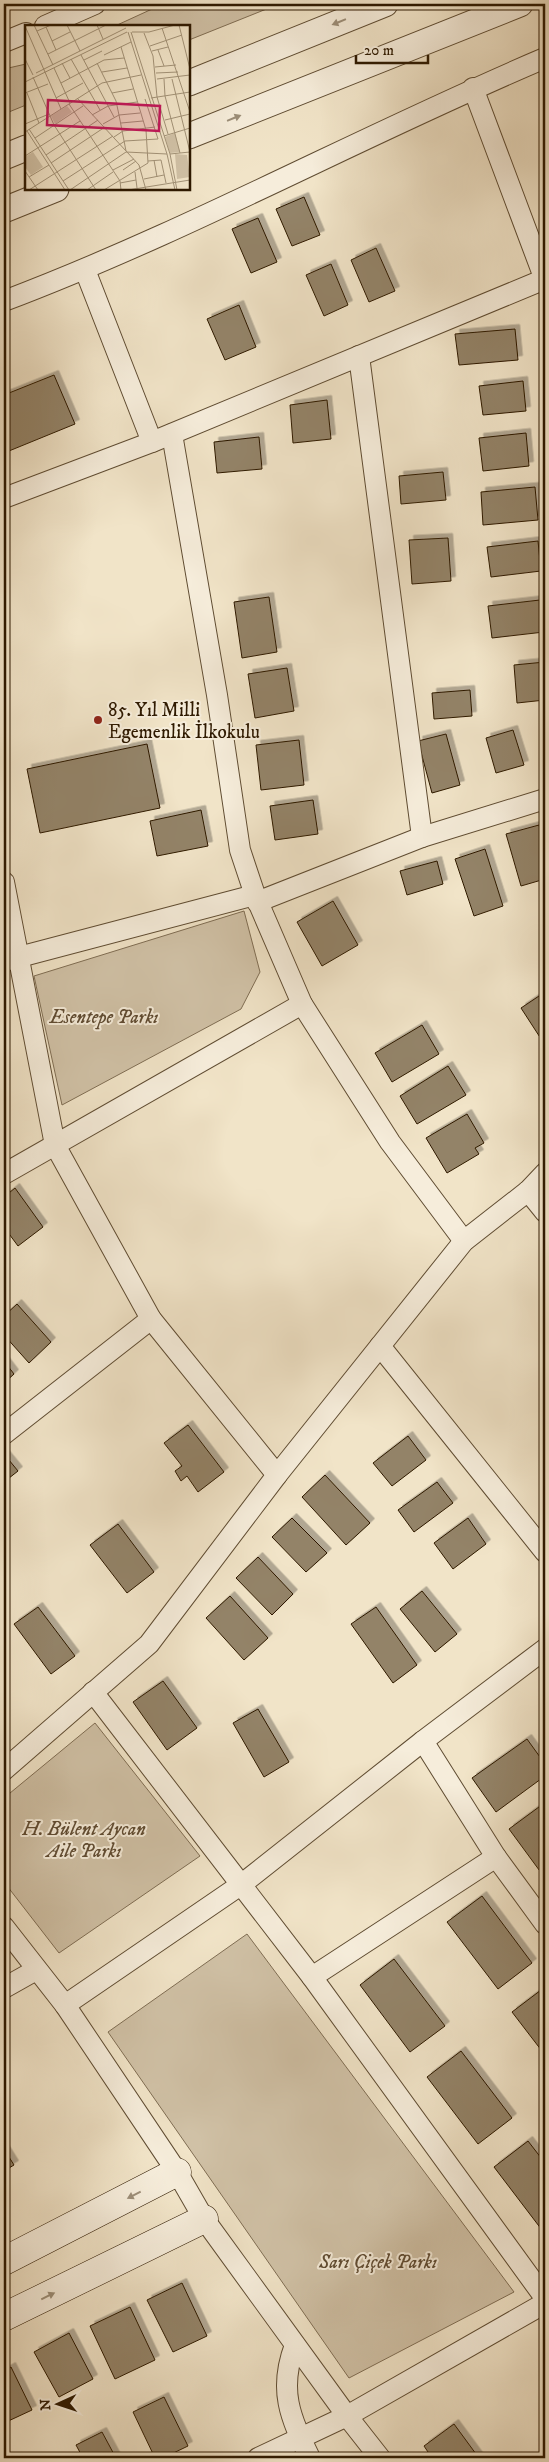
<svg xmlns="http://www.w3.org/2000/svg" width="549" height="2462" font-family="'IM FELL DW Pica',serif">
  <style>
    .green { fill: #d0c1a6; stroke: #7f6d53 }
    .building { fill: #938368; stroke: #2e1900; filter: url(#shadow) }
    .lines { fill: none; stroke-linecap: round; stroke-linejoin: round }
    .minor-casing { stroke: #5f4c32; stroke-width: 22 }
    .tertiary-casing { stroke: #5f4c32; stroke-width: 27 }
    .secondary-casing { stroke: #2e1900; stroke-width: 29 }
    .minor { stroke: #f6eddb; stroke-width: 20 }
    .tertiary { stroke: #f6eddb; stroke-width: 25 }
    .secondary { stroke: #f6eddb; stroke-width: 28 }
    .oneway { fill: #9c8e78 }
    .poi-dot { fill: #8f2418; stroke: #f6eddb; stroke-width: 2 }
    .labels { text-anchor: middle; stroke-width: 4; stroke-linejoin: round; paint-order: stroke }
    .poi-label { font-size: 19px; fill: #2e1900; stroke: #f6eddb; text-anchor: start }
    .park-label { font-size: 19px; font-style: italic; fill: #5f4b32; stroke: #f6eddb }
    .inset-road { fill: none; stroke: #a39378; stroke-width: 1 }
    .view { fill: #c2185b; fill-opacity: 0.15; stroke: #c2185b; stroke-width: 2.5 }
    .inset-edge { fill: none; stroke: #2e1900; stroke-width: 2.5 }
  </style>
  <defs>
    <filter id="shadow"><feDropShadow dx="4.5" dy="-4.5" stdDeviation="0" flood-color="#0004"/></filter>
  </defs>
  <rect width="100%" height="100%" fill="#f1e4c8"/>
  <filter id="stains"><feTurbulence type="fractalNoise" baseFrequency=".004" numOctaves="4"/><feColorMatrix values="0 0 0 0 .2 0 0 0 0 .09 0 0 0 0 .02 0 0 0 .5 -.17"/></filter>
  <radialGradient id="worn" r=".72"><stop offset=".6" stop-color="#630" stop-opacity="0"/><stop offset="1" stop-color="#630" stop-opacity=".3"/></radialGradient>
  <!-- green -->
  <g class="green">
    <path d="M163,4H279L189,40V26H115Z"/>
    <path d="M26,64V105L4,114V69Z"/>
    <path d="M244,911L260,972L241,1009L62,1105L34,976Z"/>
    <path d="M95,1723L200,1856L59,1953L4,1882V1798Z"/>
    <path d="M247,1934L514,2292L349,2378L108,2032Z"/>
  </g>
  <!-- building -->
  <g class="building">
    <path d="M304,197L320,235L292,246L276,209Z"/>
    <path d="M258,218L277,262L251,273L232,229Z"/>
    <path d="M376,248L395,291L369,302L351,260Z"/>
    <path d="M331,264L348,305L324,316L306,275Z"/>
    <path d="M239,305L256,347L225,360L207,319Z"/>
    <path d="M515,329L518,360L459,365L455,334Z"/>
    <path d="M54,375L75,424L4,453V395Z"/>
    <path d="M523,381L526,411L483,415L479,386Z"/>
    <path d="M327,400L331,439L293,443L290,405Z"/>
    <path d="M526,433L529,466L483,471L479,438Z"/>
    <path d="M259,437L262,469L217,473L214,442Z"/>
    <path d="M443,472L446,500L401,504L399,476Z"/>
    <path d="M535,487L538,520L483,525L481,492Z"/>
    <path d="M448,538L451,581L412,584L409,540Z"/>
    <path d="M538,541L541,571L491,577L487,547Z"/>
    <path d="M269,597L277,652L242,658L234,602Z"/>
    <path d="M540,600L544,632L492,638L488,606Z"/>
    <path d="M545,662V700L517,703L514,665Z"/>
    <path d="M287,668L294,711L255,718L248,674Z"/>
    <path d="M470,690L472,716L434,719L432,693Z"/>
    <path d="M513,730L524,765L496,773L486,738Z"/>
    <path d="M446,734L460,785L432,793L418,741Z"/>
    <path d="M299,740L304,785L261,790L256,745Z"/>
    <path d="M147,744L160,808L40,833L27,769Z"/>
    <path d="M313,800L318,834L275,840L270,806Z"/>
    <path d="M201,810L208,846L157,856L150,821Z"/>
    <path d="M539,825L545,847V879L521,886L506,834Z"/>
    <path d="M485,849L503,906L474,916L455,859Z"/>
    <path d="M437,861L443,884L407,895L400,871Z"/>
    <path d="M333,901L358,945L322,966L297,922Z"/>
    <path d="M545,992V1045L521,1008Z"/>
    <path d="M422,1025L439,1054L392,1082L375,1053Z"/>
    <path d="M448,1066L466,1095L417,1124L400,1096Z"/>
    <path d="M467,1114L484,1143L475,1148L479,1154L447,1173L426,1138Z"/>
    <path d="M15,1188L43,1227L18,1246L4,1227V1197Z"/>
    <path d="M17,1304L51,1342L29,1363L4,1335V1316Z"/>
    <path d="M4,1361L14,1374L4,1383Z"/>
    <path d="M188,1425L224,1472L198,1492L187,1476L181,1481L175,1471L182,1466L164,1443Z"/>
    <path d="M408,1436L426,1460L392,1486L373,1463Z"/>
    <path d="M4,1454L18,1471L4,1482Z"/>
    <path d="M325,1475L370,1523L346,1545L302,1497Z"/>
    <path d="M437,1482L453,1503L414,1532L398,1510Z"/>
    <path d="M292,1518L327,1553L306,1572L272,1537Z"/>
    <path d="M468,1518L486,1544L453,1569L434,1543Z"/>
    <path d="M118,1524L154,1572L127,1593L90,1545Z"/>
    <path d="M258,1557L293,1594L272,1615L236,1578Z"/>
    <path d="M422,1591L457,1634L435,1652L400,1609Z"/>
    <path d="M230,1596L268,1638L244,1660L206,1618Z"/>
    <path d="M38,1607L75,1656L51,1674L14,1624Z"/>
    <path d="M376,1607L417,1665L393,1683L351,1624Z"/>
    <path d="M163,1681L197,1728L167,1750L133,1702Z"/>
    <path d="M258,1709L289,1762L264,1777L233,1723Z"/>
    <path d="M527,1739L545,1764V1776L496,1812L472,1778Z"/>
    <path d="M543,1804L545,1806V1878L509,1829Z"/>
    <path d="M482,1896L532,1963L498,1989L447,1922Z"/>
    <path d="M394,1959L445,2026L410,2052L360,1985Z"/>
    <path d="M545,1987V2055L512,2012Z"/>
    <path d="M461,2051L512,2118L478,2144L427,2077Z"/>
    <path d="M528,2141L545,2163V2234L494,2167Z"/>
    <path d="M4,2149L14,2165L4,2171Z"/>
    <path d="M182,2283L207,2336L173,2352L147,2300Z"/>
    <path d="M130,2307L155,2360L115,2379L90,2326Z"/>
    <path d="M69,2333L93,2379L59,2397L34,2352Z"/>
    <path d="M11,2367L32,2410L4,2423V2371Z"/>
    <path d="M164,2397L188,2446L163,2458H155L133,2412Z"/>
    <path d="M454,2424L479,2458H432L424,2446Z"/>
    <path d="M102,2432L116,2458H83L76,2445Z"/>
  </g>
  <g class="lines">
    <!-- minor casing -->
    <g class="minor-casing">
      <g id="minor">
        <path d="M45,26L95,4"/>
        <path d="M4,42L26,33"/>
        <path d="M473,88L545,280"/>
        <path d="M85,270L152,442"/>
        <path d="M4,301C189,231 363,135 545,58"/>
        <path d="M359,356L422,837"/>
        <path d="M172,434L217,695L240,850L255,895L302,1004L390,1142L464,1241"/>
        <path d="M4,498L152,442L545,279"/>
        <path d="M4,882L55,1145L151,1319L277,1475"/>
        <path d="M257,902L422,837L545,799"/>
        <path d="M4,961L255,895"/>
        <path d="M4,1174L302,1004"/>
        <path d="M528,1191L545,1212"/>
        <path d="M380,1346L545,1552"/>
        <path d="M4,1434L151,1319"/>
        <path d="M93,1692L312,1977L545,2298"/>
        <path d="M423,1741L496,1857L545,1924"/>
        <path d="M4,1770L149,1644L277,1475L464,1241L528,1191L545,1173"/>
        <path d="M4,1927L65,2005L177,2172L204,2219L347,2416L380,2458"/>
        <path d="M312,1977L496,1857"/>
        <path d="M4,1988L36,1970"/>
        <path d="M65,2005L242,1884L423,1741L545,1649"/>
        <path d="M295,2345C278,2390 290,2417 310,2458"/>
        <path d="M258,2458L347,2416L545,2303"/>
      </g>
    </g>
    <!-- tertiary casing -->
    <g class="tertiary-casing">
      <g id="tertiary">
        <path d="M189,83L385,4"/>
        <path d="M189,136L520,4"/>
        <path d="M4,157L26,148"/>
        <path d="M4,210L56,189"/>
      </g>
    </g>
    <!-- secondary casing -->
    <g class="secondary-casing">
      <g id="secondary">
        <path d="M4,2261L177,2172"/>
        <path d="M4,2317L204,2219"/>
      </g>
    </g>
    <!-- minor -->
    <use href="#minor" class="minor"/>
    <!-- tertiary -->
    <use href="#tertiary" class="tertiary"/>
    <!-- secondary -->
    <use href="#secondary" class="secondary"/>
  </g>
  <!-- one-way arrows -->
  <defs><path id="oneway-solid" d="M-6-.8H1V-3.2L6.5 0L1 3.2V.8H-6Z" transform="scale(1.25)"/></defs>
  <g class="oneway">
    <use href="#oneway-solid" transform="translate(339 22) rotate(158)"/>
    <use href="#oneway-solid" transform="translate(234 118) rotate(-22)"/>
    <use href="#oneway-solid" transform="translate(134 2195) rotate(153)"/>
    <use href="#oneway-solid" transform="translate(48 2296) rotate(-26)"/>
  </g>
  <!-- markers -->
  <circle class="poi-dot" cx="98" cy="720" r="5"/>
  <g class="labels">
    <!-- poi labels -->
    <g class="poi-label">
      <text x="108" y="716">85. Yıl Milli<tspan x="108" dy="22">Egemenlik İlkokulu</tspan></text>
    </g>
    <!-- park labels -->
    <g class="park-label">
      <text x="104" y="1023">Esentepe Parkı</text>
      <text x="84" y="1835">H. Bülent Aycan<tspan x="84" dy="22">Aile Parkı</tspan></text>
      <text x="378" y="2268">Sarı Çiçek Parkı</text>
    </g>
  </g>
  <!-- overview -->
  <g transform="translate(25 25)">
    <rect width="165" height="165" fill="#f1e4c8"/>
    <path d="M42,81L47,87L30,99L26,91ZM150,108L155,127L145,128L140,112ZM8,127L18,142L6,150L0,142V132ZM150,129L162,130L165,152L152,154Z" fill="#d0c1a6"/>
    <path class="inset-road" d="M9,0L28,40M42,0L55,26M72,0L78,14M154,0L165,44M0,1L36,84M21,2L31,25M137,3L165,87M12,6L26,0M103,7L142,129L150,165M106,7L145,129L152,165M107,7H124L150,0M119,8L128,31L132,72L143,109M27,16L45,7M125,21L157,10M133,25L139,41M127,26L143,22M23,29L81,0M56,30L89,92M79,30L106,17M0,34L8,50M46,34L75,85M59,35L77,26M37,38L45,53M72,38L91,76L94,90M130,42L151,40M29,43L45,78M77,47L102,43M11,48L101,3M131,48L153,47M8,52L29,100L71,165M132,54L165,50M139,54L140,71L155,128M147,54L165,127M0,57L102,7M36,58L79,35L99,33M0,68L23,59M2,68L14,98M87,68L108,64M31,73L58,58M52,73L114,140L121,165M126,73L165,67M44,79L95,156L96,165M67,90L83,81L112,77M94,90L101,126M140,95L165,89M96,98L118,96M0,99L24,89M78,99L94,90L115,88M4,104L44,165M2,106L40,165M0,107L77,58L116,50M139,111L165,103M89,112L98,106L130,102M10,113L58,81M145,129L165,127M21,130L73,95M0,131L55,96M129,135L132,152M123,136L136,135L141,158M26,138L80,102M88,145L109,134M98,145L111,136M0,146L13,165M110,147L112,163M4,152L24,140M119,154L139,150M38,156L100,116L133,114L120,74M95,158L111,155M4,165L88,111M45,165L101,127L142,129M62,165L88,147M79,165L123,138L121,105L96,22M103,165L165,155"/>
    <path class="view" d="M23,75L135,81L134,106L22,100Z"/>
    <rect width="165" height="165" class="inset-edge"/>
  </g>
  <!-- margin -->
  <rect width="549" height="2462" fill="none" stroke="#f1e4c8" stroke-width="20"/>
  <rect x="5" y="5" width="539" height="2452" fill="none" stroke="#2e1900" stroke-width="2.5"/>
  <rect x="10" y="10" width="529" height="2442" fill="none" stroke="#2e1900"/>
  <!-- north arrow -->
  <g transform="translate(58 2404) rotate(267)" stroke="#f6eddb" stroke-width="4" paint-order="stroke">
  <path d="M0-4L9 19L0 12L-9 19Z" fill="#2e1900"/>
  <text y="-8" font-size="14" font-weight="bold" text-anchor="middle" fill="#2e1900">N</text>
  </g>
  <!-- scale -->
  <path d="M356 55v8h72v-8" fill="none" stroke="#2e1900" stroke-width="2.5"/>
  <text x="364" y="55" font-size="15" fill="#2e1900" stroke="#f6eddb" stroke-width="4" paint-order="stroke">20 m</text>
  <rect width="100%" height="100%" filter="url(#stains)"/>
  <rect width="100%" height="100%" fill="url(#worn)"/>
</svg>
